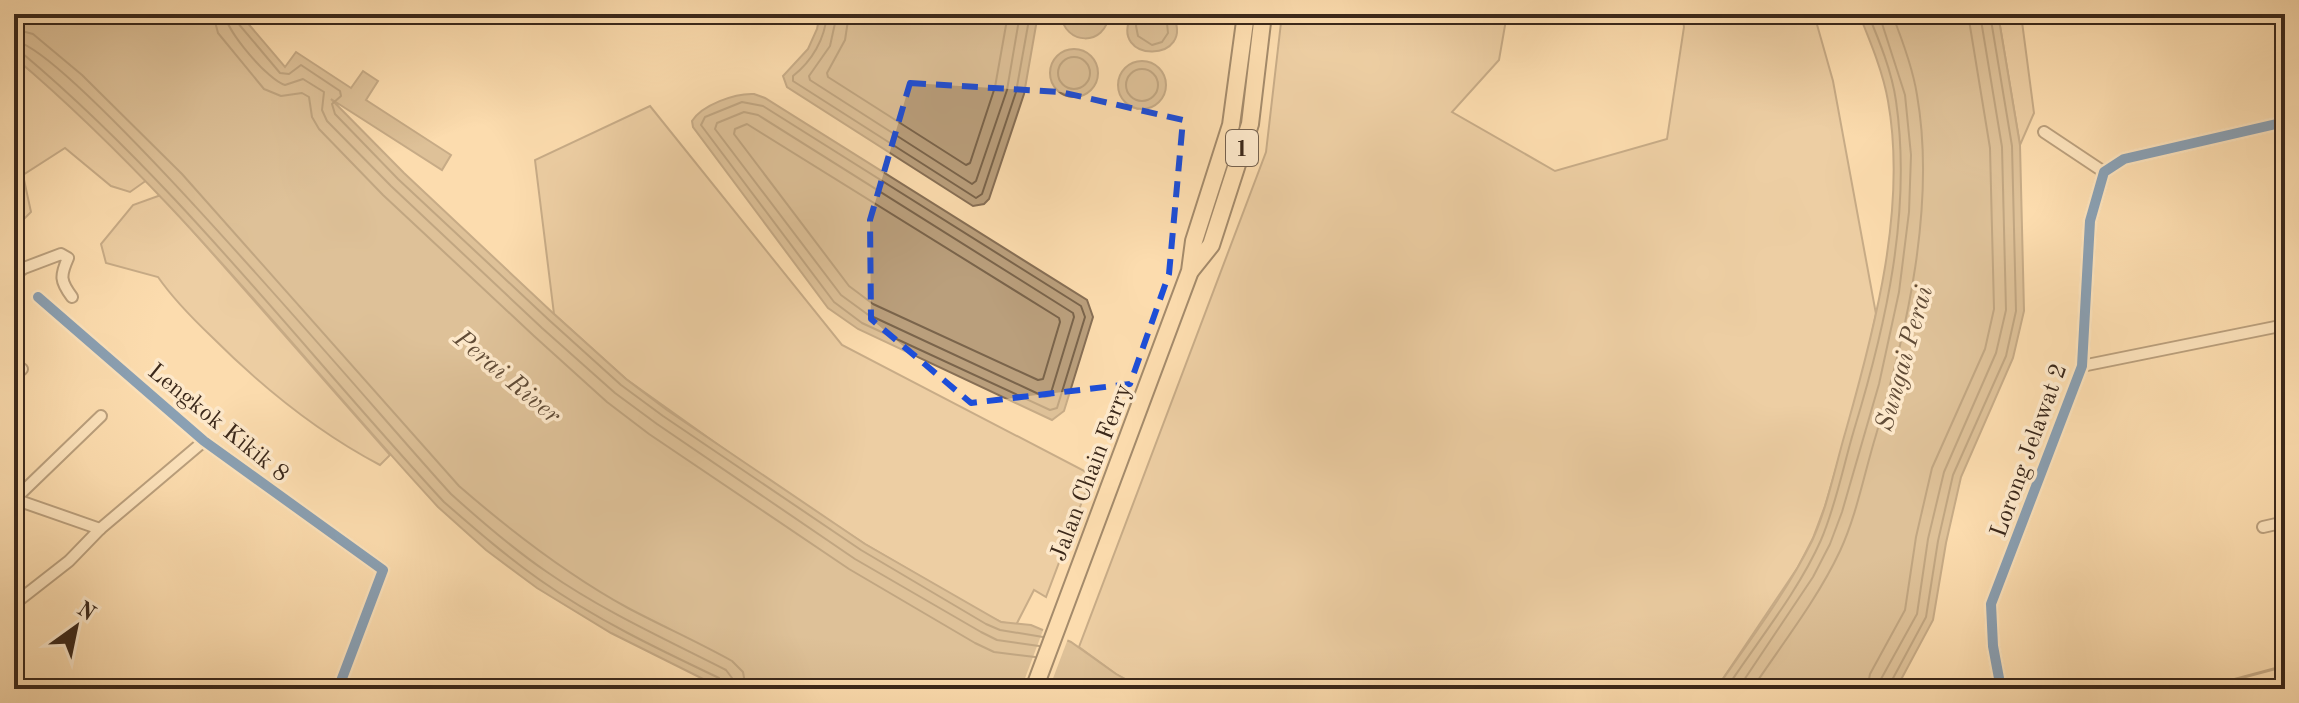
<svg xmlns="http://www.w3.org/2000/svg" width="2299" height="703" font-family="'Old Standard TT',serif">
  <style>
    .green { fill: #dbbd95; stroke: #8b7258; stroke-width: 2 }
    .water { fill: #ba9f7c; stroke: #876f55; stroke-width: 2 }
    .pier { fill: #fcdcae }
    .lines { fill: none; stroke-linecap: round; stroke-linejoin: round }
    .shore { stroke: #7a644b; stroke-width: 2 }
    .stream { stroke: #876f55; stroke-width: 3 }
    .minor-casing { stroke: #6b553f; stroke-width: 14 }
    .highway-casing { stroke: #3b281a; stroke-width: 20 }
    .minor { stroke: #fde8ca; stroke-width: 10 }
    .highway { stroke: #fcdcae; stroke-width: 16 }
    .cycleway-casing { stroke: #fde8ca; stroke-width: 15 }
    .cycleway { stroke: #0057b8; stroke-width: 10 }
    .marked { fill: none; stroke: #1d4ed8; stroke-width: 6; stroke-dasharray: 16 10; stroke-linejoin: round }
    .labels { text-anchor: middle; stroke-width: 7; stroke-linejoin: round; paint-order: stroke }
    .shield { fill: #fde8ca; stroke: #75624f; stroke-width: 2 }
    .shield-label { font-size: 22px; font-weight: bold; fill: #3b281a }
    .street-label { font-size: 24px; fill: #3b281a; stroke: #fde8ca }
    .water-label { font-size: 26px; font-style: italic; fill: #614c37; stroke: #fde8ca }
  </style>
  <rect width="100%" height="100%" fill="#fcdcae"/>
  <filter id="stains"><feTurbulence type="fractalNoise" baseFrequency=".0025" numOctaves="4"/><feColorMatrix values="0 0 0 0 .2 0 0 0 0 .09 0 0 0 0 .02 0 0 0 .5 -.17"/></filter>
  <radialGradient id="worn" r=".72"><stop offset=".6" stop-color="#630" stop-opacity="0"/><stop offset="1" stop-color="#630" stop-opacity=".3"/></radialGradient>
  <!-- green -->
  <g class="green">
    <path d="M1282,14H1507L1499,60L1452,112L1555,171L1667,139L1684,27L1682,14H1814L1833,81L1876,314L1862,379L1825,506L1813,538L1798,567L1716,689H1143L1116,674L1079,647L1266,152Z"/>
    <path d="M1998,14H2021L2034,113L2020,145Z"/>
    <path d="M14,57L63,98L147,180L130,192L111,186L65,148L23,175L31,212L24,219L14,212Z"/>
    <path d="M650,106L842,345L1092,475L1046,597L1034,590L1016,625L1001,622L990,617L865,544L769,481L626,379L554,314L535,160Z"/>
    <path d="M161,195L390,455L380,465C317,432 262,387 212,337C192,318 174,300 158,277L106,263L101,244L133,205Z"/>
  </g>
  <!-- water -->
  <g class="water">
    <path d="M14,14H240L285,67L296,52L351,88L363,71L378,81L366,100L451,155L442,170L331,99L404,173L554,314L626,379L667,410L865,544L1001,622L1031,625L1071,642L1116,674L1143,689H723L611,633L537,588L486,550L438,507C298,355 172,191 14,57Z"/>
    <path d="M820,14H1038L1024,94L989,199L984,204L973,206L787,87L783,76L808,49L817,29Z"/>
    <path d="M1061,14H1109C1106,47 1064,46 1061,14Z"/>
    <path d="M1132,14H1172C1199,63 1106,65 1132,14Z"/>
    <path d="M1859,14H1998L2020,145L2024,311L2013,358L1961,477L1946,543L1933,620L1896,689H1716C1749,641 1786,593 1812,541C1828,506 1835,467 1846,430C1875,328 1907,207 1888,101C1883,72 1870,41 1859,14Z"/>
    <circle cx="1074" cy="73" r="24"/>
    <circle cx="1142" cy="85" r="24"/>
    <path d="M754,94L765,98L1087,300L1093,317L1064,411L1052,420L858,329L828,308L693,127L692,121C702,105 735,93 754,94Z"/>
  </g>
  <!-- pier -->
  <path class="pier" d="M1045,625L1069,636L1049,689H1021Z"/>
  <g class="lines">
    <!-- shore -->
    <g class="shore">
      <path d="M213,14L218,33L264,89L281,96L302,93L309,97L312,117L319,129L383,195L534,336L607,402L649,434L849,569L975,643L994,652L1035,657"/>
      <path d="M225,14C226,31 269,81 285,85L303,79L324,92L322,110L327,121L391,186L542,328L615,393L657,424L855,559L981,632L997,640L1039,646"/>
      <path d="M235,14L237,22L280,73L289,74L301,65L340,91L341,96L332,104L335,114L398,179L549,320L621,385L663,416L861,550L986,624L1000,630L1043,637"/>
      <path d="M827,14C825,39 812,61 793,76V81L976,198L982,194L1016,92L1030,14"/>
      <path d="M837,14L830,46L809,76L810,80L972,184L976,181L1007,90L1020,14"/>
      <path d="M849,14L845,40L827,73L828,77L966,165L970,163L995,87L1008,14"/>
      <path d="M1138,14L1136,26L1138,36L1152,45L1162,42L1168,33L1166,14"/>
      <path d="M14,29L33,34L82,75L182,174L459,486C512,532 566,574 628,608C662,626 698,642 732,661L743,672L746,689"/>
      <path d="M14,41C68,44 392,431 451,494C482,522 513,549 547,572C603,611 665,639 726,670L732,678L734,689"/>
      <path d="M14,51L22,53C180,186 304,351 444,502C475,529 506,556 540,580C595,619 658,649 719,678L724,689"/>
      <circle cx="1074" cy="73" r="16"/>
      <circle cx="1142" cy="85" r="16"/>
      <path d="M742,102L763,106L1081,306L1085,317L1057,408L1050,410L862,323L834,302L701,125L705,117Z"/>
      <path d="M744,112L758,115L1073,313L1074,317L1050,396L1045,397L867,314L841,295L715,129L717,123Z"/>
      <path d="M747,124L1059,318L1060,322L1043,379L1038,380L873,304L849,286L734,134L735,129Z"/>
      <path d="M1726,689C1757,642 1798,592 1821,540C1836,505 1843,467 1854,430C1886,325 1912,211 1896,101C1892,72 1879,40 1868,14"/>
      <path d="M1738,689L1813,577L1830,544L1842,512L1879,384L1899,292L1909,212L1911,155L1905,95L1879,14"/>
      <path d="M1752,689C1782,644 1817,600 1840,551C1857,514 1864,474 1876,435C1907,331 1936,204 1917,95C1913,69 1902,39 1892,14"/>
      <path d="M1867,689L1870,674L1905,610L1916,537L1932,468L1985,349L1994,309L1990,148L1968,14"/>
      <path d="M1879,689L1881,679L1917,614L1928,539L1944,472L1996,353L2006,310L2002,147L1980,14"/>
      <path d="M1890,689L1891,682L1926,617L1938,541L1953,475L2006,356L2016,311L2012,146L1990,14"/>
    </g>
    <!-- stream -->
    <path class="stream" d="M2199,689L2285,666"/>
    <!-- minor casing -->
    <g class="minor-casing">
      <g id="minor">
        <path d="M2044,132L2104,172"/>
        <path d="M14,275L24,268L61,254L68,258C60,276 60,281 72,297"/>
        <path d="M38,297L204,441L383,570L338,689"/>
        <path d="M2082,366L2285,325"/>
        <path d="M14,376L22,369"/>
        <path d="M14,499L100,529"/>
        <path d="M15,499L101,416"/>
        <path d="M2263,527L2285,522"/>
        <path d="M14,604L69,561L100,529L204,441"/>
        <path d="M2001,689L1993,646L1991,604L2082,366L2090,221L2104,172L2124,159L2285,122"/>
      </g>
    </g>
    <!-- highway casing -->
    <g class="highway-casing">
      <g id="highway">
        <path d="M1191,270L1211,245L1250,124L1263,14"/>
        <path d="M1034,689L1190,271L1194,241L1231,125L1246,14"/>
      </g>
    </g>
    <!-- minor -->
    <use href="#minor" class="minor"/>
    <!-- highway -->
    <use href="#highway" class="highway"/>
    <!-- cycleway casing -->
    <g class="cycleway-casing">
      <g id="cycleway">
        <path d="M38,297L204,441L383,570L338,689"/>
        <path d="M2001,689L1993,646L1991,604L2082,366L2090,221L2104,172L2124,159L2285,122"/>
      </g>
    </g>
    <!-- cycleway -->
    <use href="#cycleway" class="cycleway"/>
  </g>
  <!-- marked area -->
  <path d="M0 0H2299V703H0ZM910,83L1061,92L1183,120L1169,274L1130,384L971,403L871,319L870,220Z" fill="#fcdcae" fill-opacity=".55" fill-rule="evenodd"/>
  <path class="marked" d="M910,83L1061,92L1183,120L1169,274L1130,384L971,403L871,319L870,220Z"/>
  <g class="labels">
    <!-- shield labels -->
    <rect class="shield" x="1226" y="130" width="32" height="36" rx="6"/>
    <g class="shield-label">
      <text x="1242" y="156">1</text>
    </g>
    <!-- street labels -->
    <g class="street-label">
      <text transform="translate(219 422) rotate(39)" y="8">Lengkok Kikik 8</text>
      <text transform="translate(2028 450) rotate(-70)" y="8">Lorong Jelawat 2</text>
      <text transform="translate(1090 472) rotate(-69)" y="8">Jalan Chain Ferry</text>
    </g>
    <!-- water labels -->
    <g class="water-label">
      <text transform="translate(1903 358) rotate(-74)" y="9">Sungai Perai</text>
      <text transform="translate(508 376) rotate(40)" y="9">Perai River</text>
    </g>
  </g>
  <!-- margin -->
  <rect width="2299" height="703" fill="none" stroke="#fcdcae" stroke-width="48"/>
  <rect x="16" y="16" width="2267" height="671" fill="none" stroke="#3b281a" stroke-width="4"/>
  <rect x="24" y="24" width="2251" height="655" fill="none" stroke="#3b281a" stroke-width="2"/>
  <!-- north arrow -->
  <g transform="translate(76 627) rotate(33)" stroke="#fde8ca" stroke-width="6" paint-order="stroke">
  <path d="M0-6L14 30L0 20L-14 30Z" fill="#3b281a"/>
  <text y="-12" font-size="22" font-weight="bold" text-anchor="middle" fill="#3b281a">N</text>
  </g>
  <rect width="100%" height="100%" filter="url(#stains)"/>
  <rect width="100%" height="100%" fill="url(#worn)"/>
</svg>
